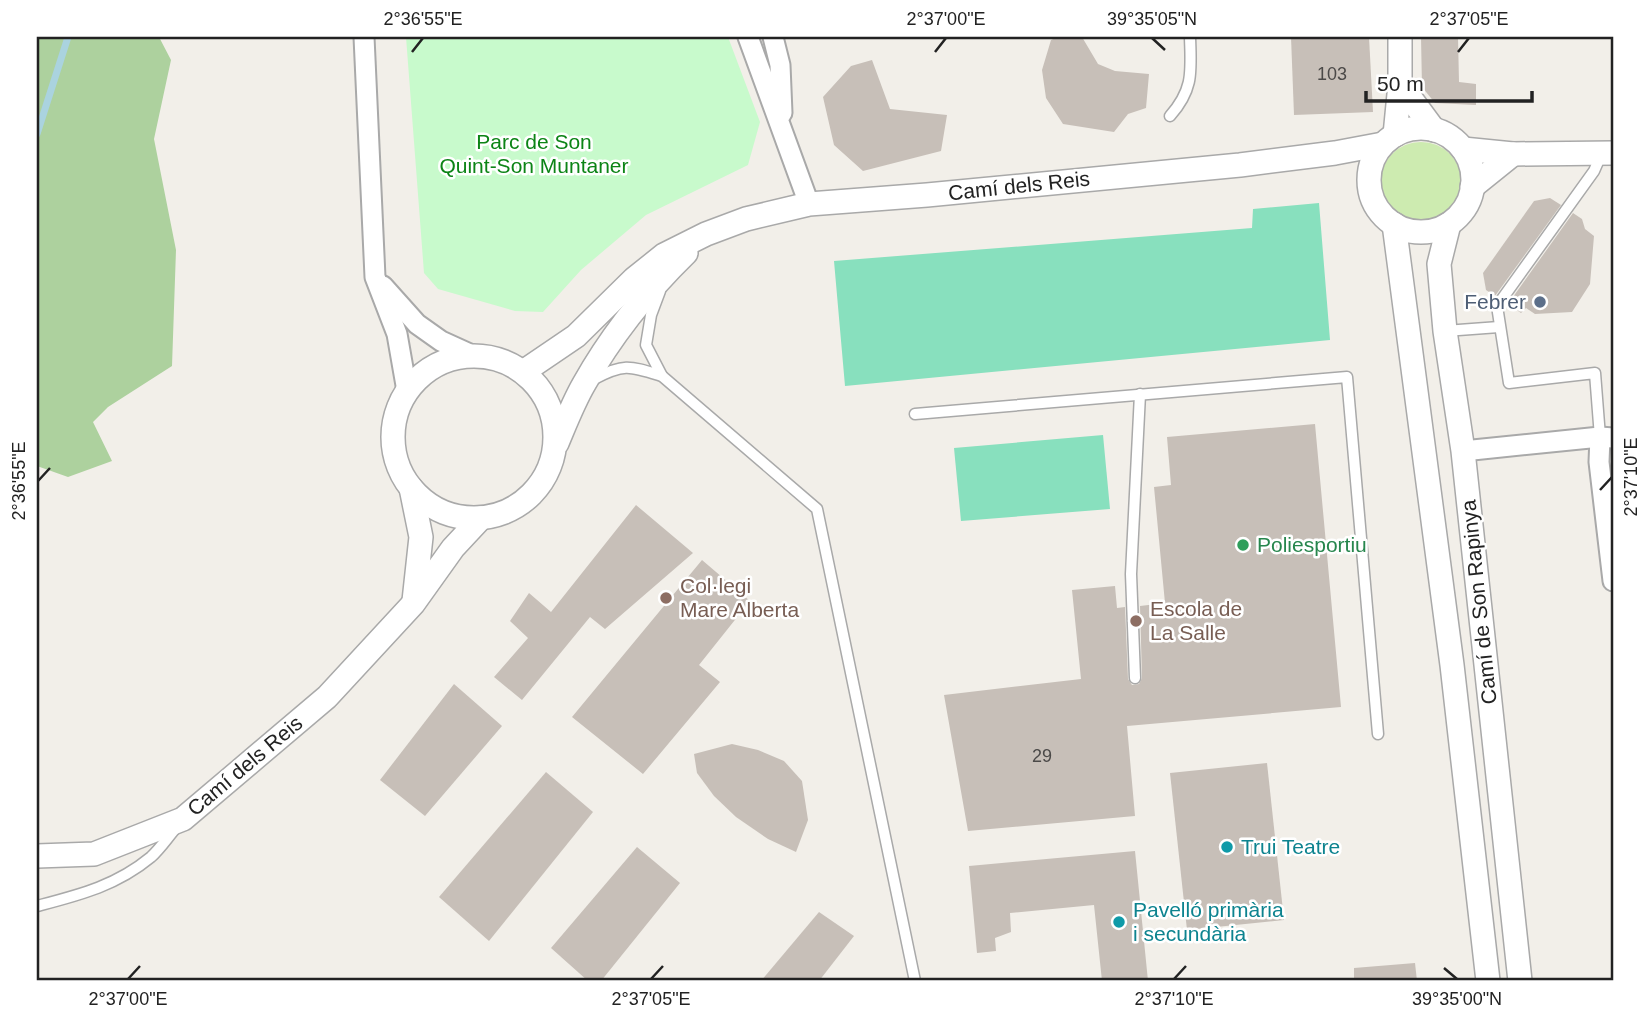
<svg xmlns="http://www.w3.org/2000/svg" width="1650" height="1018" font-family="Helvetica,sans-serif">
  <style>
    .grass { fill: #cdebb0 }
    .forest { fill: #add19e }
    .park { fill: #c8facc }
    .pitch { fill: #88e0be }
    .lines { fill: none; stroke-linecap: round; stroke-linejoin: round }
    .stream { stroke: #aad3df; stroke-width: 7 }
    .building { fill: #c7bfb8 }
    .service-casing { stroke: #a9a9a9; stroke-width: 13 }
    .minor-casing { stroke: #a9a9a9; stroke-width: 23 }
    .tertiary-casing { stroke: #a9a9a9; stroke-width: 26 }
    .service { stroke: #fff; stroke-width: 10 }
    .minor { stroke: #fff; stroke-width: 19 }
    .tertiary { stroke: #fff; stroke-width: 23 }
    .ticks { fill: none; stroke: #222; stroke-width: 2.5 }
    .service-dot { fill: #5c6f8a; stroke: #fff; stroke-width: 2.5 }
    .leisure-dot { fill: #2e9e5b; stroke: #fff; stroke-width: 2.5 }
    .education-dot { fill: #8d6e63; stroke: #fff; stroke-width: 2.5 }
    .culture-dot { fill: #0f9aa8; stroke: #fff; stroke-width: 2.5 }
    .labels { text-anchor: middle; stroke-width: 5; stroke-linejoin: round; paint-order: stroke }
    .number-label { font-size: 18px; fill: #4b4948 }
    .park-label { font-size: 21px; fill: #0c8416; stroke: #fff }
    .street-label { font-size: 21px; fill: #222; stroke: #fff }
    .service-label { font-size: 21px; fill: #4e5e75; stroke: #fff; text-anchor: end }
    .leisure-label { font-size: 21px; fill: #27864d; stroke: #fff; text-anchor: start }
    .education-label { font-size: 21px; fill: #785e54; stroke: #fff; text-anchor: start }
    .culture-label { font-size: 21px; fill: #0d838f; stroke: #fff; text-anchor: start }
    .neatline { fill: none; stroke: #222; stroke-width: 2.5 }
    .ticks-label { font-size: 18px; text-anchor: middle; fill: #222 }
  </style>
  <rect width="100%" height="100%" fill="#f2efe9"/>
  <!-- grass -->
  <circle class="grass" cx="1421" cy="183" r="41"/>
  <!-- forest -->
  <path class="forest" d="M37,37H159L171,60L154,139L176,250L172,366L108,407L93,422L112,461L68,477L37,466Z"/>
  <!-- park -->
  <path class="park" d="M406,37H728L760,122L748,165L646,215L581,270L543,312L515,311L438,289L424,273Z"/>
  <!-- pitch -->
  <g class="pitch">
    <path d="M1319,203L1330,340L845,386L834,261L1252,228L1253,209Z"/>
    <path d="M1103,435L1110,509L961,521L954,448Z"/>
  </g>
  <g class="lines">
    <!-- stream -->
    <path class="stream" d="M37,134L68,37"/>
  </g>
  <!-- building -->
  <g class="building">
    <path d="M1058,37H1082L1098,64L1115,71L1149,74L1146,108L1128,114L1114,132L1063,124L1046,98L1042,70L1051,40Z"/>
    <path d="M1291,37H1369L1373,112L1294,115Z"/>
    <path d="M1421,37H1458L1459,82L1476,84V105L1435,103L1422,87Z"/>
    <path d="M872,60L890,109L947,115L941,151L863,171L834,145L823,97L851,66Z"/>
    <path d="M1550,198L1561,205L1495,296L1486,290L1483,273L1534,201Z"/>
    <path d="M1573,213L1582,219L1585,229L1594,236L1590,284L1572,312L1535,314L1526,308L1521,313L1508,304Z"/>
    <path d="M1315,424L1341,707L1127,726L1135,816L968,831L944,695L1081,679L1072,590L1115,586L1117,608L1125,607L1128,679L1132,685L1139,684L1142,678L1140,606L1165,603L1154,487L1171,485L1167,437Z"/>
    <path d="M636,505L693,553L605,629L590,617L522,700L494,677L528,638L510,621L529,593L551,612Z"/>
    <path d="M702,560L750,601L699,665L720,682L643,774L572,717Z"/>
    <path d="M454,684L502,726L425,816L380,780Z"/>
    <path d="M732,744L758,750L784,761L802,781L808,820L796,852L768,839L736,817L714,796L697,773L694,754Z"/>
    <path d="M1267,763L1284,920L1187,930L1170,773Z"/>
    <path d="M546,772L593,812L489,941L439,897Z"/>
    <path d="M637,847L680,883L601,981H588L551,948Z"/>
    <path d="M1135,851L1148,981H1102L1094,905L1010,913L1011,932L995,938L996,951L977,953L969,866Z"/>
    <path d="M819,912L854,936L819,981H761Z"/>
    <path d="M1415,963L1417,981H1354V968Z"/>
  </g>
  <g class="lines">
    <!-- service casing -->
    <g class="service-casing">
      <g id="service">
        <path d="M1170,116C1194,89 1191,71 1190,37"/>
        <path d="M660,291L651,315L646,345L662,376"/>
        <path d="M1445,331L1499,327"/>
        <path d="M594,379C624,363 630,366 662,376L817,509L915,981"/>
        <path d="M915,414L1347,377L1378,734"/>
        <path d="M1600,437L1595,373L1509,383L1497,306L1594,171L1601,155"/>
        <path d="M1135,678L1131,574L1140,394"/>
        <path d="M37,906C79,895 116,886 151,857C160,849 168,837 176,828"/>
      </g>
    </g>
    <!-- minor casing -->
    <g class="minor-casing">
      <g id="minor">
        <path d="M364,37L375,277L397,334L407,391"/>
        <path d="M748,37L809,204"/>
        <path d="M773,37L780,65L782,113"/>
        <path d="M383,286L417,324L441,341L474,356"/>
        <path d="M1600,437L1599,462L1613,581"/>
        <path d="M1463,451L1600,437L1613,438"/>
      </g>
    </g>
    <!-- tertiary casing -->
    <g class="tertiary-casing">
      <g id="tertiary">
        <path d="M1400,84L1434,130"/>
        <circle cx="1421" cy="180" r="52"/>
        <path d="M1395,135L1400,84V37"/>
        <path d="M1463,149L1513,154L1613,153"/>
        <path d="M1472,187L1513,154"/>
        <path d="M1394,224L1452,665L1488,981"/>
        <path d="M1449,224L1439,264L1445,331L1463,451L1520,981"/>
        <circle cx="474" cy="437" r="81"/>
        <path d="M523,372L576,336L634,279L664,255L706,234L746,219L809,204L927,195L1240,165L1335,153L1383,144"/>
        <path d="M557,443C565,424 573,403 584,384C611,336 647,291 686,253"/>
        <path d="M411,488L421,537L414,601"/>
        <path d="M37,856L94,854L183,819L327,697L413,604L453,548L481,518"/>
      </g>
    </g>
    <!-- service -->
    <use href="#service" class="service"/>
    <!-- minor -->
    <use href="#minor" class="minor"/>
    <!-- tertiary -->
    <use href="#tertiary" class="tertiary"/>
  </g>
  <!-- ticks -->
  <path class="ticks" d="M1152,38L1165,50M412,52L423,38M935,52L946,38M1458,52L1469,38M38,481L50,468M1600,490L1612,477M1444,968L1457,979M128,979L140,966M651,979L663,966M1174,979L1186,966"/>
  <!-- markers -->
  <circle class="service-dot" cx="1540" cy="302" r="7"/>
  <circle class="leisure-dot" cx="1243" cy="545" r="7"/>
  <g class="education-dot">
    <circle cx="666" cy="598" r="7"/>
    <circle cx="1136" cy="621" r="7"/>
  </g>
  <g class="culture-dot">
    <circle cx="1227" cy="847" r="7"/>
    <circle cx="1119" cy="922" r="7"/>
  </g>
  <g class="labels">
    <!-- number labels -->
    <g class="number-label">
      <text x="1332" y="80">103</text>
      <text x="1042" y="762">29</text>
    </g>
    <!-- park labels -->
    <g class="park-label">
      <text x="534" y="149">Parc de Son<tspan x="534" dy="24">Quint-Son Muntaner</tspan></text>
    </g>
    <!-- street labels -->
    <g class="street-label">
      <text transform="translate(1019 186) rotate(-6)" y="7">Camí dels Reis</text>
      <text transform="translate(1479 602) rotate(-96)" y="7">Camí de Son Rapinya</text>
      <text transform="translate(245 766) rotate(-40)" y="7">Camí dels Reis</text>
    </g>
    <!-- service labels -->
    <g class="service-label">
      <text x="1526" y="309">Febrer</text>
    </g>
    <!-- leisure labels -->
    <g class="leisure-label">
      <text x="1257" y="552">Poliesportiu</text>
    </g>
    <!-- education labels -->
    <g class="education-label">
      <text x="680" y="593">Col·legi<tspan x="680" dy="24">Mare Alberta</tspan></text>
      <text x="1150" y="616">Escola de<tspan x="1150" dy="24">La Salle</tspan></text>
    </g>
    <!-- culture labels -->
    <g class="culture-label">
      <text x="1241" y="854">Trui Teatre</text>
      <text x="1133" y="917">Pavelló primària<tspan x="1133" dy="24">i secundària</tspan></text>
    </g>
  </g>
  <!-- border -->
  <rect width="1650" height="1018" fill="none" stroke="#ffffff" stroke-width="77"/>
  <!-- scale -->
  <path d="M1366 91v10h166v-10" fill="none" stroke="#222222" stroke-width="3.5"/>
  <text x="1377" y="91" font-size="21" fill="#222222" stroke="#ffffff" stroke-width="5" paint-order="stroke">50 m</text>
  <rect x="38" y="38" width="1574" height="941" class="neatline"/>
  <g class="ticks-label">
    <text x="423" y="25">2°36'55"E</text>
    <text x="946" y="25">2°37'00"E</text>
    <text x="1152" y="25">39°35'05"N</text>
    <text x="1469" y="25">2°37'05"E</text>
    <text transform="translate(1631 477) rotate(-90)" y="6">2°37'10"E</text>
    <text transform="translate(19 481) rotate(-90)" y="6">2°36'55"E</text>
    <text x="128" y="1005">2°37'00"E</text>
    <text x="651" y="1005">2°37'05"E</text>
    <text x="1174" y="1005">2°37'10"E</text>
    <text x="1457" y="1005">39°35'00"N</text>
  </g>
</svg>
